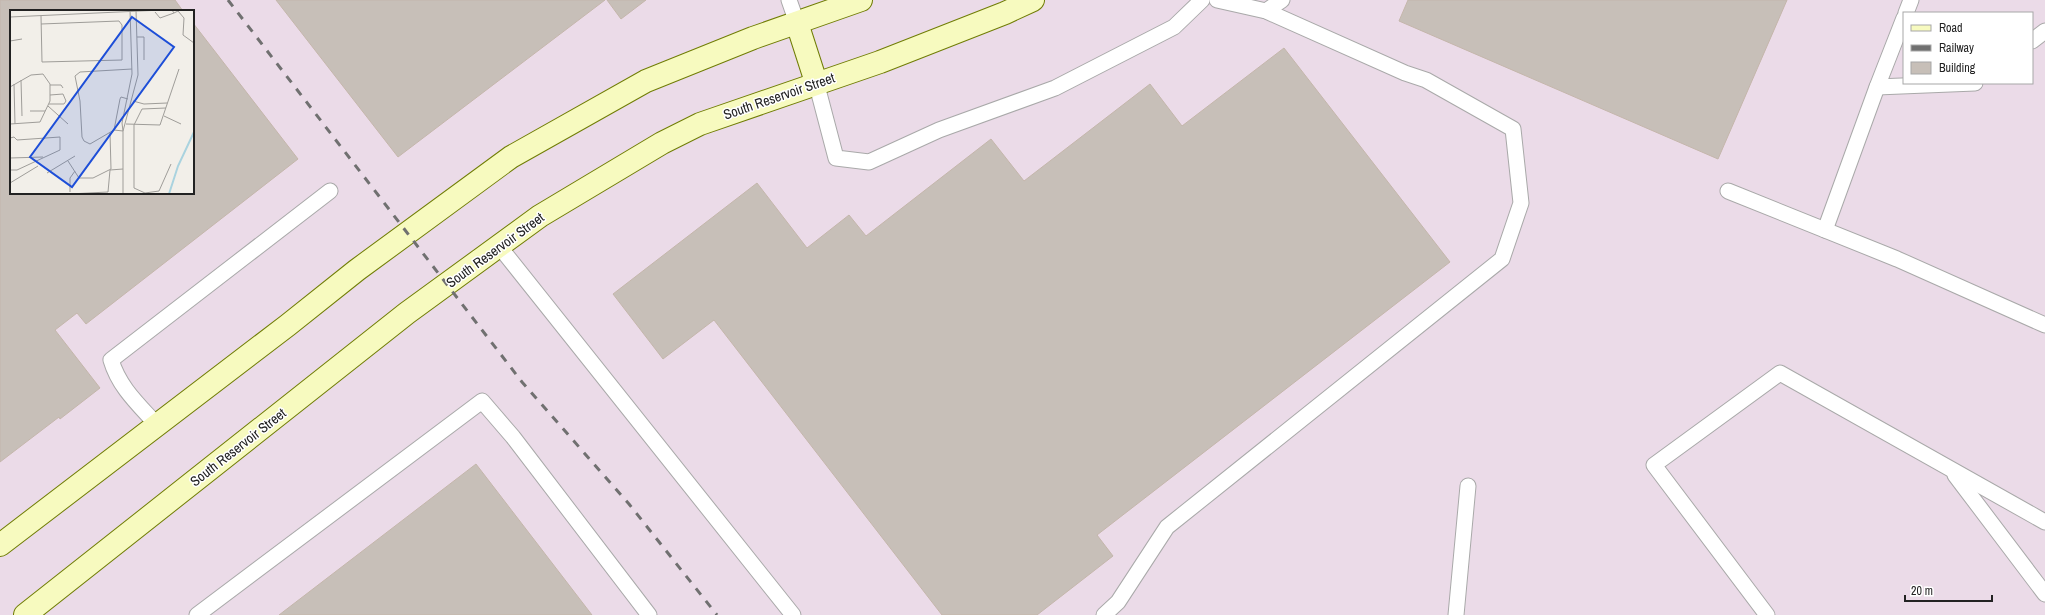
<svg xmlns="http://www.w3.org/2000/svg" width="2045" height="615" font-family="'Archivo Narrow',sans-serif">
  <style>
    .industrial { fill: #ebdbe8; fill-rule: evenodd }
    .building { fill: #c7bfb8; stroke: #c4b6ab }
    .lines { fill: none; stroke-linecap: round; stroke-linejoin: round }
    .service-casing { stroke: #a9a9a9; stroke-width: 17 }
    .secondary-casing { stroke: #707d05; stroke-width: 24 }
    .service { stroke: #fff; stroke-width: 15 }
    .secondary { stroke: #f7fabf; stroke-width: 22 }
    .rail { stroke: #707070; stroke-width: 3; stroke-dasharray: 8 8; stroke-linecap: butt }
    .labels { text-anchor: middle; stroke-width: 3; stroke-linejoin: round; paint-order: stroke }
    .street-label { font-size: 14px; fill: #222; stroke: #fff }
    .inset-river { fill: none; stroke: #aad3df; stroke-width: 2 }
    .inset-road { fill: none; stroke: #9f9d99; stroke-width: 1 }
    .view { fill: #1d4ed8; fill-opacity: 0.15; stroke: #1d4ed8; stroke-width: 2 }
    .inset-edge { fill: none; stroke: #222; stroke-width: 2 }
  </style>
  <rect width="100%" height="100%" fill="#f2efe9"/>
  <!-- industrial -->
  <path class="industrial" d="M0,0H2045V615H0ZM11,11H193V193H11ZM1904,13H2032V83H1904Z"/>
  <!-- building -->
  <g class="building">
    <path d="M0,0H175L183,11H11V193H193V23L298,159L86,324L77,313L55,330L100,388L60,419L59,417L0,462Z"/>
    <path d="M276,0H605L398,157Z"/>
    <path d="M607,0H646L621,19Z"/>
    <path d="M1408,0H1787L1718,159L1399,21Z"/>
    <path d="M1284,48L1450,262L1097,535L1113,556L1037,615H942L714,320L663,359L613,294L757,183L807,248L849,215L866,236L991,139L1024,181L1150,84L1182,126Z"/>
    <path d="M476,464L592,615H279Z"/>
  </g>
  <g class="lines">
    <!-- service casing -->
    <g class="service-casing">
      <g id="service">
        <path d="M789,0L797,23"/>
        <path d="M1266,11L1282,0"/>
        <path d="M1906,13L1911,0"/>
        <path d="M2032,41L2045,31"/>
        <path d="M816,82L836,158L869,162L939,130L1055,88L1174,27L1202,0"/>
        <path d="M1877,87L1975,83"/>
        <path d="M1728,191L1897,259L2045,325"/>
        <path d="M1825,230L1877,87L1904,18"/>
        <path d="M499,246L793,615"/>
        <path d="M157,425C138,404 119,387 111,360L330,191"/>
        <path d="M1955,475L2045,594"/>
        <path d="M197,615L482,401L513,437L649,615"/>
        <path d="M1104,615L1118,602L1167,527L1502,259L1521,203L1513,129L1426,80L1405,73L1266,11L1217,0"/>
        <path d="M1456,615L1468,486"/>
        <path d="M1767,615L1654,465L1780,373L2045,522"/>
      </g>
    </g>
    <!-- secondary casing -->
    <g class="secondary-casing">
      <g id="secondary">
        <path d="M797,23L816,82"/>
        <path d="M0,545L288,325L357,270L511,157L646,81L753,38L861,0"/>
        <path d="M25,615L407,313L540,216L662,143L700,124L880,62L1005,13L1033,0"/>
      </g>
    </g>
    <!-- service -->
    <use href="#service" class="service"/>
    <!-- secondary -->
    <use href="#secondary" class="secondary"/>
    <!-- rail -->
    <path class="rail" d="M228,0L522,382L629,504L717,615"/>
  </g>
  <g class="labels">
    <!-- street labels -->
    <g class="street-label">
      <text transform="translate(779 96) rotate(-19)" y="5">South Reservoir Street</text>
      <text transform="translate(495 250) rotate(-36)" y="5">South Reservoir Street</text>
      <text transform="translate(238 447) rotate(-38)" y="5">South Reservoir Street</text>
    </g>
  </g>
  <!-- overview -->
  <g transform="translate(10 10)">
    <rect width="184" height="184" fill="#f2efe9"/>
    <path class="inset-river" d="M159,184L168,156L184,122"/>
    <path class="inset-road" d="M145,2L150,8L164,3L162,0M164,3L168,1L174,8L173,25L184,33M31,6L32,52L112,50V15L109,11L31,14M0,7L152,0M127,27H134V50M0,31L12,29M11,70L12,106M4,74L5,114M40,75H51L53,78M0,77L21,65L33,64L40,74V91L30,112L0,114M123,91L134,94L157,93M39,94H54L56,91L53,84L40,85M38,96L58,114M156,98L132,99L124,115V178L135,183L149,181L161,154M20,101H35M154,106L171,114M116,114L150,115L169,59M104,120L110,89L111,87L118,89M113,121L104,120L80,134L74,131L72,127L70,91L65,66L70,62L122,59M113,121L112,113L122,64L120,0M0,128L4,127L7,130L50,127V140L7,160H0M0,148L33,147M58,151L69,168H83L101,159L100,123M37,163L65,146M0,164V173L28,156M60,182V168L65,161M59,184L98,182L100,160L113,159M113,184V121L128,65L126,0"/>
    <path class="view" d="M122,7L164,37L62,177L20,147Z"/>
    <rect width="184" height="184" class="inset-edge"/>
  </g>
  <!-- legend -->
  <rect x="1903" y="12" width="130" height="72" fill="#ffffff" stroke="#a7a7a7"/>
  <rect x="1911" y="25" width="20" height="6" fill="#f7fabf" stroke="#a7a7a7"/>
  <text x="1939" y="32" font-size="12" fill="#222222">Road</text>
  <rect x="1911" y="45" width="20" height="6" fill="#707070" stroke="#a7a7a7"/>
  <text x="1939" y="52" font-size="12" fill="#222222">Railway</text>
  <rect x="1911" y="62" width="20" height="12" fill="#c7bfb8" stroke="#a7a7a7"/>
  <text x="1939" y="72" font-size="12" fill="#222222">Building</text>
  <!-- scale -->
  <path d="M1905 595v6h87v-6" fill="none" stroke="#222222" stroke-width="2"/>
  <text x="1911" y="595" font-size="12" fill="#222222" stroke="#ffffff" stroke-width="3" paint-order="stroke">20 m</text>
</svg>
